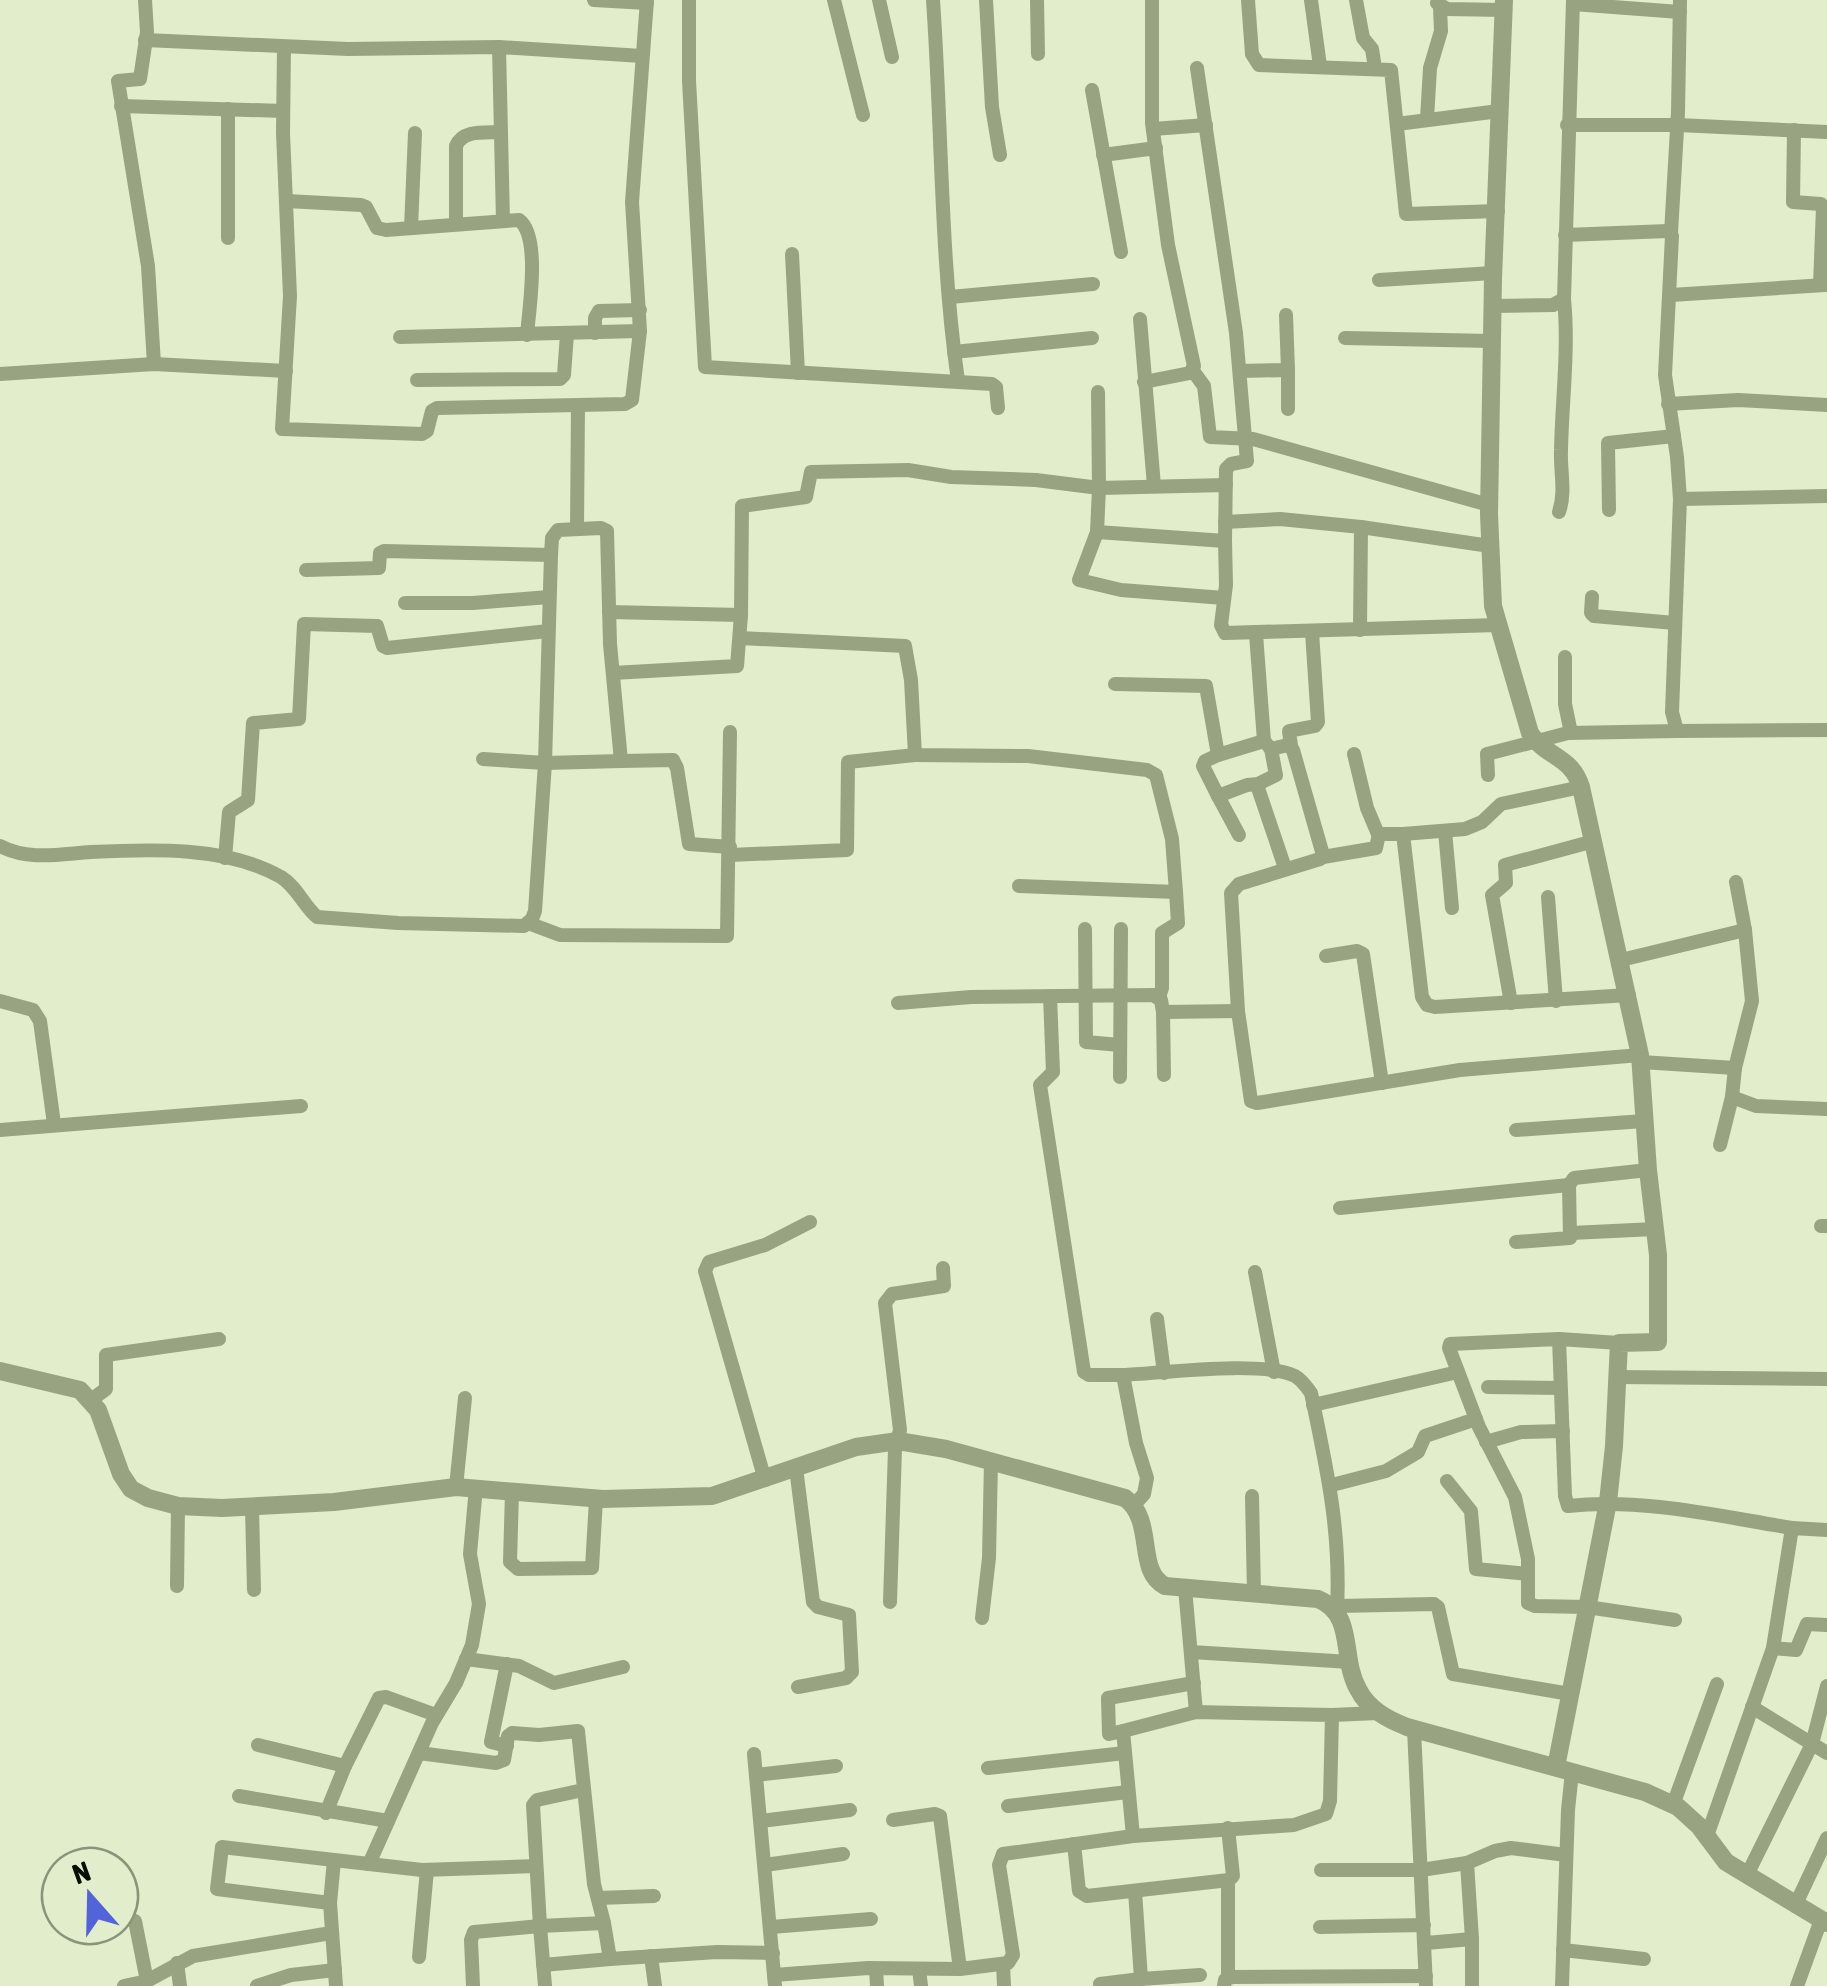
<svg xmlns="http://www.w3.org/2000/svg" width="1827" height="1986" font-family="'Asap Condensed',sans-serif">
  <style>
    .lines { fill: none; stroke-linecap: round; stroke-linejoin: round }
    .minor { stroke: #98a481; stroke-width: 14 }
    .tertiary { stroke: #98a481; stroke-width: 18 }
  </style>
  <rect width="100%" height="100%" fill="#e1edcb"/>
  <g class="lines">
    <!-- minor -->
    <g class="minor">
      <path d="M145,0L147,32L140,79L118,81L148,266L154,364"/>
      <path d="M594,0L647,3"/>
      <path d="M689,0V81L705,367L992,384L996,387L998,408"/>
      <path d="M834,0L863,115"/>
      <path d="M879,0L892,57"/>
      <path d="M933,0C942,127 940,255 958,381"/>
      <path d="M986,0L992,107L1000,155"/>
      <path d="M1037,0L1038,54"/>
      <path d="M1248,0L1252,54L1259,65L1391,70L1406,214L1498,211"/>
      <path d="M1311,0L1320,66"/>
      <path d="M1356,0L1363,38L1372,49L1375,68"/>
      <path d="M1437,3L1447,9L1504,10"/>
      <path d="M1573,4L1680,12"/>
      <path d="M145,40L348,49L499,47L642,56"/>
      <path d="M284,47L283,133L290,296L282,429L422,434L427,431L432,411L437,408L625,404L632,400L640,331L632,202L647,0"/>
      <path d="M499,47L503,221"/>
      <path d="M1092,90L1121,252"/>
      <path d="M121,106L283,111"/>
      <path d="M228,109V238"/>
      <path d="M1427,119L1430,68L1441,31L1440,8"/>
      <path d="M1397,124L1499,111"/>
      <path d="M1567,125H1678L1827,132"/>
      <path d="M1153,129L1206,125"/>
      <path d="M1794,130L1793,202L1821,204L1823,207L1820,285"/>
      <path d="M1103,155L1156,148"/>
      <path d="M287,201L361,205L366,207L377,228L386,230L519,220C541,236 529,309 527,335"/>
      <path d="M456,224V146C463,129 485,133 501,132"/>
      <path d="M411,228L415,133"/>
      <path d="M1671,233L1678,112L1680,0"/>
      <path d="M792,254L798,373"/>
      <path d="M1379,280L1493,273"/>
      <path d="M1671,295L1825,285"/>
      <path d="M950,297L1093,284"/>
      <path d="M1492,306L1553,305L1564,299L1573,0"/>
      <path d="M1140,319L1154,486"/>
      <path d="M595,333V318L599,311L640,310"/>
      <path d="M400,337L640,331"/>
      <path d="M1345,338L1491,341"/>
      <path d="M954,352L1092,338"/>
      <path d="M1288,370V409"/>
      <path d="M1193,371L1204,386L1210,437L1253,439L1489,505"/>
      <path d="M1240,371L1288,370L1286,315"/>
      <path d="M0,374L154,364L286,371"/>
      <path d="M417,380L560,379L564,375L567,334"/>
      <path d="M1144,382L1190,373L1194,366L1168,245L1152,123V0"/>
      <path d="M1098,392L1099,488L1226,485"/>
      <path d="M1668,404L1738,400L1827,405"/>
      <path d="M1680,499L1827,496"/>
      <path d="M1609,510L1608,443L1674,436"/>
      <path d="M1559,512C1566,492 1560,471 1561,450C1562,400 1569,349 1564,299"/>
      <path d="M1225,522L1280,519L1361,527L1360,630"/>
      <path d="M1361,527L1490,546"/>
      <path d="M577,529L578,406"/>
      <path d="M1097,532L1225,541L1226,469L1231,464L1247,461L1236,333L1197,68"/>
      <path d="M1225,541L1226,585L1221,625L1225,633L1498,625"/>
      <path d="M306,570L379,568L380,553L384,551L551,555L552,538L558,530L601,528L607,531L610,644L621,761L545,763L483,759"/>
      <path d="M1592,597L1591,613L1594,616L1675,623"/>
      <path d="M405,603H473L549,597"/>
      <path d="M609,612L741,615"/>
      <path d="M1256,634L1264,741L1271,749L1288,745L1293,750L1323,855L1320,859L1239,884L1231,893L1238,1011L1251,1101L1257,1103L1460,1070L1640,1055"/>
      <path d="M740,638L905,646L911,680L915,755L1028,756L1147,770L1156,775L1172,839L1176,892L1019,886"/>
      <path d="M1565,657V704L1571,733"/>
      <path d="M613,673L737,666L741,615L742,506L806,497L811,472L908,470L951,477L1036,480L1099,488L1097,532L1079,580L1121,590L1224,598"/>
      <path d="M1115,684L1206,686L1218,755L1205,761L1203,766L1218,796"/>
      <path d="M1677,731L1827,730"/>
      <path d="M1291,746L1289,731L1315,726L1318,722L1312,632"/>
      <path d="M1271,749L1276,775L1260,783L1258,788L1285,868"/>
      <path d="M1354,754L1367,808L1378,834"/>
      <path d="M1218,755L1264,741"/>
      <path d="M621,761L673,760L677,768L689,844L730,847"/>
      <path d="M1488,775L1487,754L1568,733L1677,731L1672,712L1680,499L1677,457L1665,375L1672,236L1668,231L1565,235"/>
      <path d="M1581,787L1501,804L1482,822L1465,829L1403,834L1422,997L1427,1005L1435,1007L1629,995"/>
      <path d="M1445,831L1452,908"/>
      <path d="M1239,835L1218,796L1247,785L1259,784"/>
      <path d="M0,846C28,861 60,854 91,852C151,849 227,846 281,877C297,887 303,905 317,917L398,923L524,926L532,919L535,911L545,763L551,555"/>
      <path d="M730,855L847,850L848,762L915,755"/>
      <path d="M1323,857L1376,848L1379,834H1403"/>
      <path d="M225,858L229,812L248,800L253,723L299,719L304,624L377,626L383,646L387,648L548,631"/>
      <path d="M1548,897L1556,1001"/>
      <path d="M528,923L560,935L727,936L730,732"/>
      <path d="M1085,929L1086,1042L1120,1045"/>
      <path d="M1745,930L1752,1001L1735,1068L1732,1097L1756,1106L1827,1109"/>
      <path d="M1326,956L1357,951L1363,954L1382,1083"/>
      <path d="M1621,960L1745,930L1736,882"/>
      <path d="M1050,996L1053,1072L1040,1085L1084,1372L1089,1375H1123L1136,1443L1147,1478L1144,1494L1134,1505"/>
      <path d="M1159,997L1162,988V933L1178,923L1176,892"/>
      <path d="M0,1001L33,1010L40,1021L54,1124"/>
      <path d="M898,1003L971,997L1153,995L1161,1000L1163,1012L1238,1011"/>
      <path d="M1511,1003L1492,895L1506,883L1505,865L1594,841"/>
      <path d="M1163,1012L1164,1075"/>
      <path d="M1641,1062L1735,1068"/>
      <path d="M1120,1077L1121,929"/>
      <path d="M0,1130L301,1106"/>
      <path d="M1516,1130L1644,1121"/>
      <path d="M1720,1145L1732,1097"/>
      <path d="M1340,1208L1569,1185"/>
      <path d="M1821,1226H1827"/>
      <path d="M1571,1233L1655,1229"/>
      <path d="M1516,1242L1570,1238L1569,1185L1574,1178L1648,1170"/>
      <path d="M1255,1272L1274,1372"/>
      <path d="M1157,1319L1164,1373"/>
      <path d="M1559,1339L1619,1343"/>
      <path d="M1123,1375C1164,1373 1261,1360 1295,1376C1302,1380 1306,1386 1311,1393C1327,1469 1341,1532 1337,1610"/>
      <path d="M1617,1377L1827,1379"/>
      <path d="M1488,1387L1560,1388"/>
      <path d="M91,1400L106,1389V1355L219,1339"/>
      <path d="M1313,1405L1458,1372"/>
      <path d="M1486,1442L1521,1432L1563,1431"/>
      <path d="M796,1468L813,1602L818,1607L849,1615L852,1672L846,1678L798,1687"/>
      <path d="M765,1480L705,1271L709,1262L765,1245L810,1222"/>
      <path d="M1447,1481L1471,1511L1476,1569L1528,1574"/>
      <path d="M1332,1485L1386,1471L1418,1452L1425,1436L1476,1419"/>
      <path d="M456,1487L465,1398"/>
      <path d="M512,1492L510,1562L518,1569L592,1568L596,1499"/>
      <path d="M1252,1496L1254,1594"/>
      <path d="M252,1508L254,1590"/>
      <path d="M177,1586L178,1506"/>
      <path d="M1185,1588L1196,1712"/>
      <path d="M890,1602L895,1449L900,1430L885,1303L892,1294L944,1286L943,1268"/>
      <path d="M1338,1606L1434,1604L1438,1607L1453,1674L1570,1694"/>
      <path d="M982,1618L989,1558L991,1461"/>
      <path d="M1675,1620L1587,1607L1535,1606L1528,1603V1559L1515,1497L1479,1427L1449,1348L1450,1344L1559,1339L1565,1496L1568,1506C1643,1498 1718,1516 1792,1528"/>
      <path d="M1773,1648L1796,1650L1807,1624L1827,1625"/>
      <path d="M1191,1652L1350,1662"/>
      <path d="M466,1659L519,1666L554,1683L623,1667"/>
      <path d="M1752,1707L1827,1753"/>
      <path d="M1332,1715L1330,1801L1326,1814L1294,1825L1133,1836L1123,1731L1196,1712L1332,1715L1378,1713"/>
      <path d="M1414,1729L1426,1986"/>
      <path d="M1123,1731L1109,1734L1108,1698L1194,1683"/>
      <path d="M258,1745L345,1766"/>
      <path d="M507,1746L491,1742L507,1664"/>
      <path d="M419,1753L496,1763L504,1760L508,1736L512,1733L539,1735L578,1731L594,1884L604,1923L540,1926L533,1805L537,1800L583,1790"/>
      <path d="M754,1754L774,1975"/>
      <path d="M988,1768L1125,1753"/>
      <path d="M756,1775L836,1766"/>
      <path d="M239,1796L388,1821"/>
      <path d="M1673,1805L1717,1684"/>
      <path d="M1008,1806L1128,1792"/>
      <path d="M326,1813L345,1766L379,1698L386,1697L436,1715"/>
      <path d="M893,1820L935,1814L940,1816L960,1969"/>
      <path d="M761,1821L850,1810"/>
      <path d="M1707,1836L1773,1648L1792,1528L1827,1530"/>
      <path d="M1074,1844L1079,1891L1087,1896L1229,1880L1233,1876L1228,1828"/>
      <path d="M334,1860L422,1870L536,1866"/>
      <path d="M1467,1863L1472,1939"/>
      <path d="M369,1864L432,1723L456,1683L472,1645L479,1604L470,1554L476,1487"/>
      <path d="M765,1865L843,1854"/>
      <path d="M1321,1870H1421L1467,1863L1495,1851L1511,1848L1566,1855"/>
      <path d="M1747,1875L1812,1744L1827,1686"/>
      <path d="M1228,1880V1978"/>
      <path d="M1135,1891L1141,1979L1200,1975"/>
      <path d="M598,1898L654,1896"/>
      <path d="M330,1903L334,1860L222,1847L217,1889L330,1903L336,1986"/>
      <path d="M1795,1906L1827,1838"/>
      <path d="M135,1921L147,1981"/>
      <path d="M604,1923L610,1959L717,1952L773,1953"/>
      <path d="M771,1927L871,1919"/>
      <path d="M1320,1927L1424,1925"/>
      <path d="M1426,1943L1472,1939V1986"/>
      <path d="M1563,1950L1644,1959"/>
      <path d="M651,1956L655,1986"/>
      <path d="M419,1957L427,1870"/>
      <path d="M177,1963L180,1986"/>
      <path d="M1003,1964L1004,1986"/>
      <path d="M543,1965L610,1959"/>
      <path d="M876,1969L877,1986"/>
      <path d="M919,1969L921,1986"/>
      <path d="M1100,1984L1141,1979"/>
      <path d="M124,1986L147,1981L193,1956L331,1933"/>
      <path d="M257,1986L291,1975L335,1970"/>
      <path d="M473,1986L471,1940L474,1932L540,1926L545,1986"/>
      <path d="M775,1986L774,1975L868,1968L960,1969L1008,1963L1013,1955L999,1865L1003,1854L1133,1836"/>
      <path d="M1224,1986L1225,1980L1232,1977L1426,1976"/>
      <path d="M1562,1986L1568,1810L1572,1772"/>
      <path d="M1797,1986L1821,1920"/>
    </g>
    <!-- tertiary -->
    <g class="tertiary">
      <path d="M1504,0L1493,279L1489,514L1493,606L1530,733C1546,758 1571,755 1581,787L1640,1055L1648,1170L1658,1255V1342L1619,1343L1614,1446L1608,1502L1556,1767"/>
      <path d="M0,1371L80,1390L98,1410L121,1474L131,1489L148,1498L178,1506L222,1508L334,1502L456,1487L603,1499L712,1496L856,1447L898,1441L946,1449L1125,1498C1156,1521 1135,1570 1165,1586L1318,1599C1356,1615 1340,1657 1358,1689C1368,1709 1387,1719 1407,1727L1645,1792L1678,1807L1699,1826L1726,1862L1827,1923"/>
    </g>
  </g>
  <!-- north arrow -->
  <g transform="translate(90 1896) rotate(340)"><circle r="48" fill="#e1edcb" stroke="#8b937b" stroke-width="2.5"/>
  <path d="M0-8L18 38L0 25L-18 38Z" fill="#5363d9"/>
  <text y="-15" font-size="28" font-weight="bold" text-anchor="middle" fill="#0a0d04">N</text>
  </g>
</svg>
